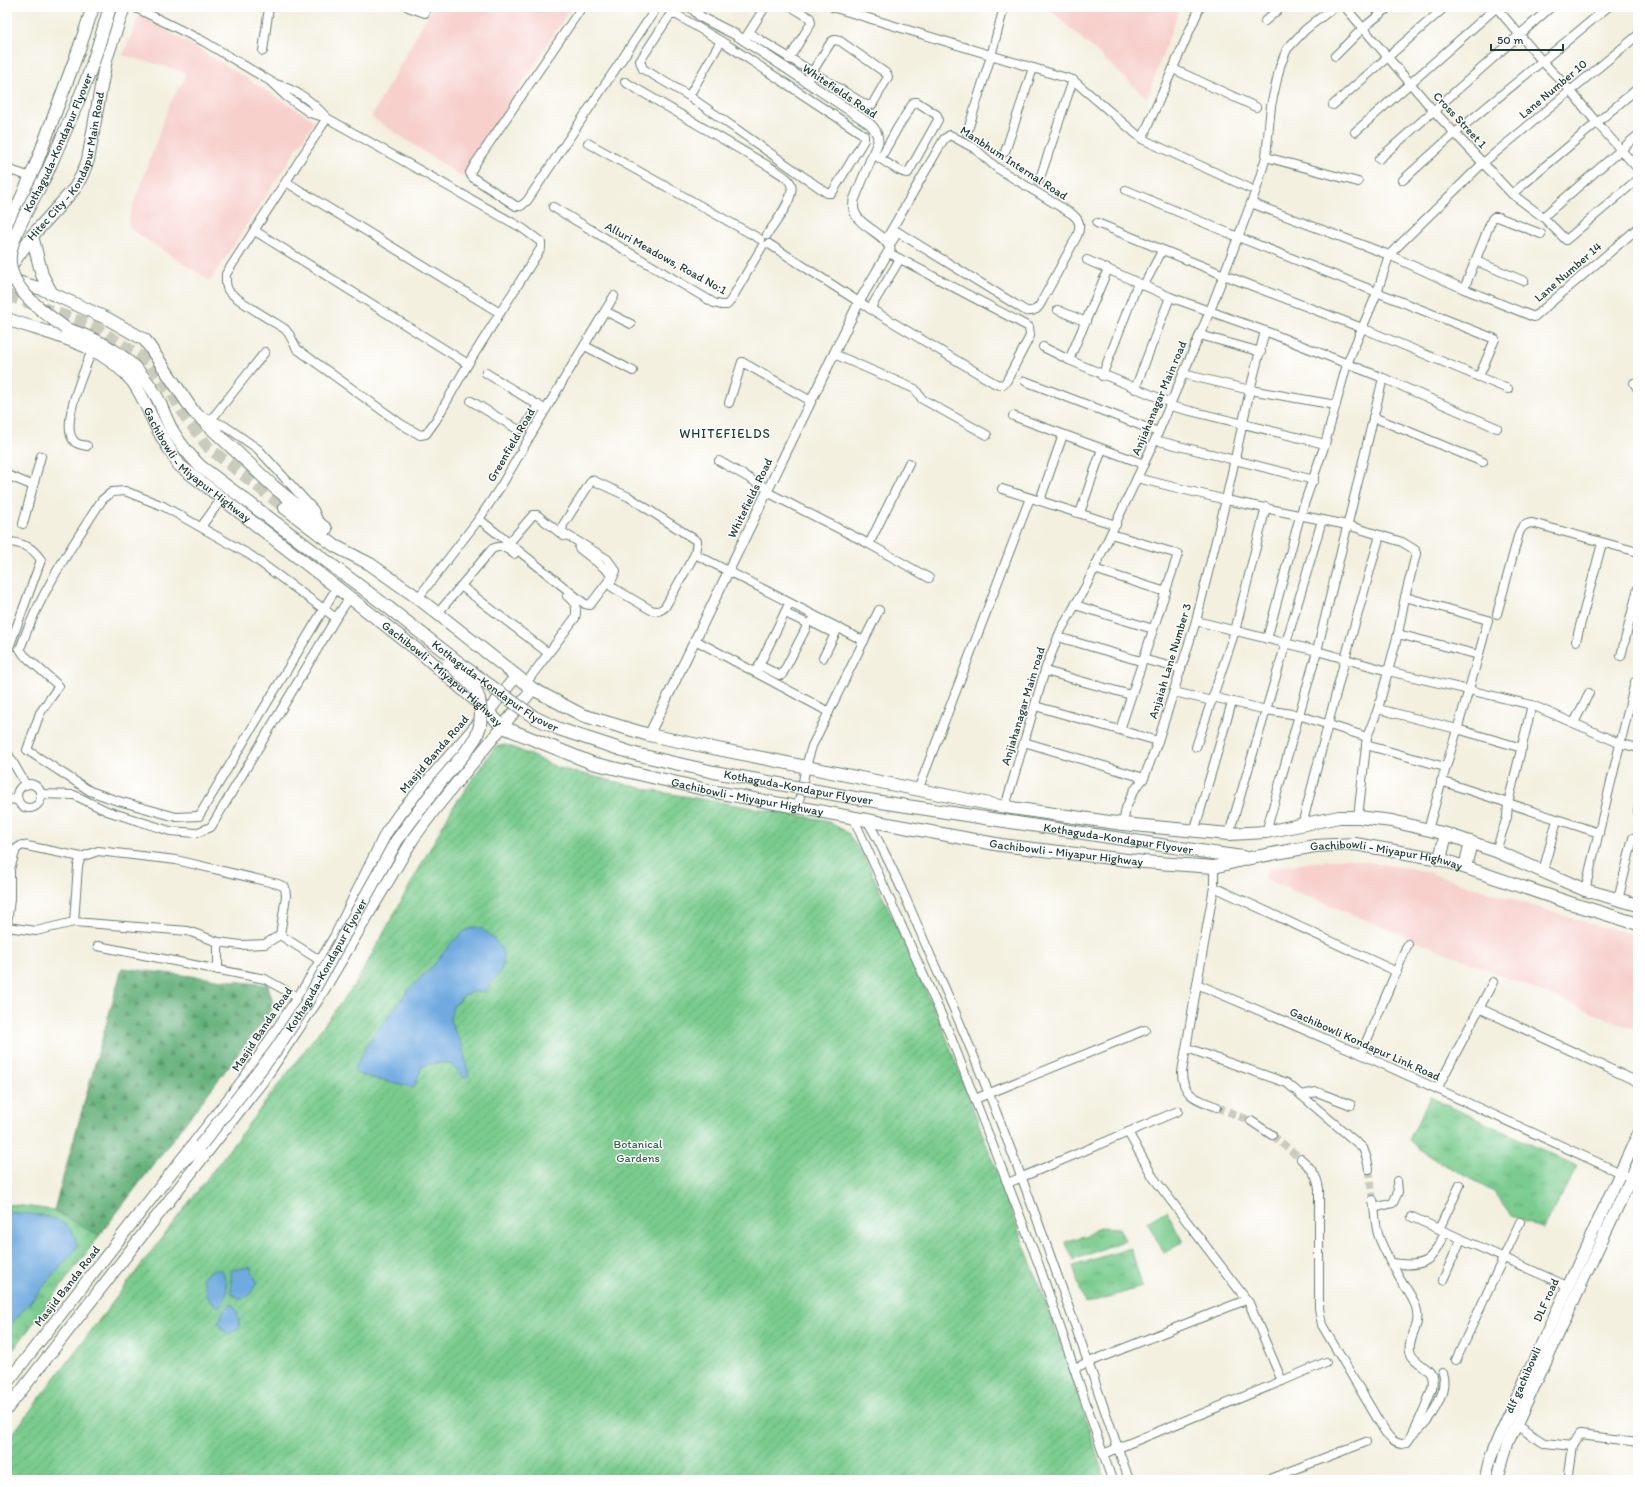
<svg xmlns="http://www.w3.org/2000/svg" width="1645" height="1487" font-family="Itim,sans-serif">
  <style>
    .built { fill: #f7d0cc }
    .grass { fill: #7acc8e; stroke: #4c8461 }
    .forest { fill: url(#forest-firs); stroke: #417656 }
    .park { fill: url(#park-tufts); stroke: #4c8461 }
    .garden { fill: url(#garden-furrows); stroke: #4c8461 }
    .water { fill: #70aae0; stroke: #48748a }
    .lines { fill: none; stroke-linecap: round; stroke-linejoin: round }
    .minor-tunnel { stroke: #c9ccbd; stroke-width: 8; stroke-dasharray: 8 4; stroke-linecap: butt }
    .primary-tunnel { stroke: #c9ccbd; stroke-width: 12; stroke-dasharray: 12 6; stroke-linecap: butt }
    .minor-casing { stroke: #697c70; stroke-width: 10 }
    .tertiary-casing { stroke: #697c70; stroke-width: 11 }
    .secondary-casing { stroke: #697c70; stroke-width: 13 }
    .primary-casing { stroke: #697c70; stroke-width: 14 }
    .minor { stroke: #fff; stroke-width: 8 }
    .tertiary { stroke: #fff; stroke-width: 9 }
    .secondary { stroke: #fff; stroke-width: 11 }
    .primary { stroke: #fff; stroke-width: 12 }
    .primary-bridge-casing { stroke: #697c70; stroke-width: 14; stroke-linecap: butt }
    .primary-bridge { stroke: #fff; stroke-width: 12 }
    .labels { text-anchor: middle; stroke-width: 3; stroke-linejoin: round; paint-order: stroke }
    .street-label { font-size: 12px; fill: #1f3d34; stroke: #fff }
    .park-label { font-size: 12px; fill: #36614a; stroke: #fff }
    .neighbourhood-label { font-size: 13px; letter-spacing: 1px; fill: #1f3d34; stroke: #fff }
  </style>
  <defs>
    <pattern id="forest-firs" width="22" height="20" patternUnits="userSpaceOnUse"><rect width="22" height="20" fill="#63b079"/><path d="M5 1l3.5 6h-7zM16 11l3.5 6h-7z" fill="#519064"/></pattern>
    <pattern id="park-tufts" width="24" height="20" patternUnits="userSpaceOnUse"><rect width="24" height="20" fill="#7acc8e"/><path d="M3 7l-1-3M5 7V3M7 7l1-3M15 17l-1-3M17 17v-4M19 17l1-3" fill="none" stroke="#63a775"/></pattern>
    <pattern id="garden-furrows" width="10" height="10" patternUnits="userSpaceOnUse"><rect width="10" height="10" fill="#7acc8e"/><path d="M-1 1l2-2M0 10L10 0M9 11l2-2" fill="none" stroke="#63a775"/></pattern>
  </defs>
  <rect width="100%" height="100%" fill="#fff"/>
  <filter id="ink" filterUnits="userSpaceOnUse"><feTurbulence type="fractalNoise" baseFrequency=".025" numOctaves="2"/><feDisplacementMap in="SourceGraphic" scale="8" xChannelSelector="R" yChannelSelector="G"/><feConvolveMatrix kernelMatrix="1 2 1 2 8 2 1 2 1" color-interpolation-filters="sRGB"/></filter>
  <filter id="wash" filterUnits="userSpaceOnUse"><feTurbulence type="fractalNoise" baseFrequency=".012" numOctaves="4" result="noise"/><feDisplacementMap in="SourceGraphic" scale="16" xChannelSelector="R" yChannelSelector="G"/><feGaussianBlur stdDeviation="0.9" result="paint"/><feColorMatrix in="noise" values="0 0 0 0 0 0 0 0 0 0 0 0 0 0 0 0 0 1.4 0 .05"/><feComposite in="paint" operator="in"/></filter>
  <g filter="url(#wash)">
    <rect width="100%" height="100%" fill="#f3f0df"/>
    <!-- built -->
    <g class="built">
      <path d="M432,7H571L463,177L371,117Z"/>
      <path d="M1047,7H1180L1147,98Z"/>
      <path d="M140,15L204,52L315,121L210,281L132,230L129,225L128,220L170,103L185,78V72L123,55Z"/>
      <path d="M1345,858L1420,870L1587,923L1638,935V1031L1265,879L1270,868Z"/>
    </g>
    <!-- grass -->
    <path class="grass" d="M1166,1211L1183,1242L1164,1253L1147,1222Z"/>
    <!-- forest -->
    <path class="forest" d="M122,968L268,985L274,1007L99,1236L54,1210Z"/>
    <!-- park -->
    <g class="park">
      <path d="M1430,1097L1577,1166L1544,1229L1513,1216L1494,1191L1432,1158L1409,1140Z"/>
      <path d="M7,1204L54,1210L99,1236L7,1358Z"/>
      <path d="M1099,1227L1119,1228L1125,1240L1074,1260L1065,1242L1087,1235Z"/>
      <path d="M1131,1248L1142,1287L1085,1304L1073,1266Z"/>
    </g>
    <!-- garden -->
    <path class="garden" d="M504,745L512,747L559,768L654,791L825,820L847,832L865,858L943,1028L1070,1368L1105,1480H7V1441L356,983L453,807L495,747Z"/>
    <!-- water -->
    <g class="water">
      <path d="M476,927C490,930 510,954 502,968C498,976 490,984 485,992H474L464,995L453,1006L450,1019L454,1029L462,1045L469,1076L464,1078C452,1060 442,1061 422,1066L414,1088C394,1081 372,1080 353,1072L368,1043L411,987L434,965L452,942L466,930Z"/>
      <path d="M7,1212C33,1215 76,1213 77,1248L7,1329Z"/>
      <path d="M250,1267L257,1282L250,1295L241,1299L231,1294V1270Z"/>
      <path d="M211,1270H222C227,1284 231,1295 219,1307L209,1300L202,1278Z"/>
      <path d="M231,1303L237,1311L240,1327L228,1335L218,1323L223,1311Z"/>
    </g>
  </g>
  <g filter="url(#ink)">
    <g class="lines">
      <!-- minor-tunnel -->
      <g class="minor-tunnel">
        <path d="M1217,1107L1251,1121"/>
        <path d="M1272,1135L1301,1159"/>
        <path d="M1369,1169L1373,1200"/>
      </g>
      <!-- primary-tunnel -->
      <path class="primary-tunnel" d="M7,295L93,326L149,362L171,392L187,419L209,448L285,508"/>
      <!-- minor casing -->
      <g class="minor-casing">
        <g id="minor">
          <path d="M134,7L203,41L270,81L287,97L310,113L327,118L522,228L541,242V248L468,364L436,420L426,434L420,435L401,424L297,349L289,334L285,329C274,322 234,299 228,290C225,284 226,280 226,274L327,118"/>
          <path d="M408,7L425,13"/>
          <path d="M582,7L475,164L470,173L472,177L516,206H521L527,201L657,7"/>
          <path d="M832,7L1073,80L1142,139L1249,188"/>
          <path d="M1345,7L1433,110L1512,194L1543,217L1566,240L1638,179"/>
          <path d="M1496,7L1542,61L1570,90L1596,122L1638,169"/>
          <path d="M670,15H677L729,46L864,135V140L832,193H827L689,96L643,69L640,61Z"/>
          <path d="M1265,21L1281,7"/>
          <path d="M749,33L866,105H872L888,77L887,74L840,41L834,40L831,42L806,82"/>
          <path d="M746,37L765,7"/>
          <path d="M263,51L269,7"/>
          <path d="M1335,56L1363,28L1389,7"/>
          <path d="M789,59L811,23L810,18L792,7"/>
          <path d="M1173,69L1256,107"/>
          <path d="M625,82L770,167C776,171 787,177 790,182C798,195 774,224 767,235"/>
          <path d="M273,83C296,90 310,99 326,117"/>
          <path d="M689,96L721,41"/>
          <path d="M1333,105L1445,7"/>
          <path d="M1355,132L1497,7"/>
          <path d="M967,133L991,56L1004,7"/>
          <path d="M1142,139L1200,7"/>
          <path d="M588,143L760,239"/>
          <path d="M1005,152L1033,68"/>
          <path d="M873,154C882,159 899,173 908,173L938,120L937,115L917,102H914L898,127L880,159"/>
          <path d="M1266,157L1358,182"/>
          <path d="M1379,159L1551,7"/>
          <path d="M7,169L31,177"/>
          <path d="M1403,180L1455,133L1608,7"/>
          <path d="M1039,181L1073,80"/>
          <path d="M286,182L500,313"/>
          <path d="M1126,190L1238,237L1495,339L1479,377"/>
          <path d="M1512,194L1638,88"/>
          <path d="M1251,203L1389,255L1464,289L1534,317L1638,228"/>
          <path d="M553,207L714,303L721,305H727L731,300L763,245"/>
          <path d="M1543,217L1638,135"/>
          <path d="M1097,223L1224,275L1362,328L1508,389"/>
          <path d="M255,231L468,364"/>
          <path d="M885,241L944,139L950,135L974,148L997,168L1072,214C1080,220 1081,226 1077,236L1042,301C1038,309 1035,312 1026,311L893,229"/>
          <path d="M769,244L859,302L996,384L1002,385L1006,382L1030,336L1029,327L889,253"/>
          <path d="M889,246L898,232"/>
          <path d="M1087,260L1170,297L1265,331L1383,378L1497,428"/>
          <path d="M1476,261L1524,281"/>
          <path d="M1108,269L1069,360L1171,403"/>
          <path d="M1144,285L1162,251"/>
          <path d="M1464,289L1492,219L1494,217H1498L1541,234"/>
          <path d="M870,309L900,259"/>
          <path d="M1058,310L1086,322"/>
          <path d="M605,311L631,324"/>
          <path d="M1200,335L1261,352"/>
          <path d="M585,346L633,371"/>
          <path d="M1043,347L1069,360"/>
          <path d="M834,354L915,389L922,399L987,435"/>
          <path d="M486,373L541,407"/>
          <path d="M1183,374L1250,390L1336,405"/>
          <path d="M1102,376L1138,283"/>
          <path d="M1025,381L1158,432"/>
          <path d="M1634,383L1638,389"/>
          <path d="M1135,389L1170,297"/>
          <path d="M471,401L517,429H521L525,427L538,405"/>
          <path d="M729,403L742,362L811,401"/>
          <path d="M1170,406L1325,444"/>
          <path d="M202,416L225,426L258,449L314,510L319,522"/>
          <path d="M1013,416L1144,464"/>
          <path d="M1373,417L1483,462"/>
          <path d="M211,420L265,352"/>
          <path d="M1155,440L1314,480"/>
          <path d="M87,446C84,445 78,445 75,442C58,428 86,367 92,350"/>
          <path d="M719,461L768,489"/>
          <path d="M7,475L34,486"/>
          <path d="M1137,478L1226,500L1347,525L1402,542L1415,550L1416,554L1405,597L1398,634L1378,709L1367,737L1358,817"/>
          <path d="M592,480L629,497L697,541L695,554L665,607C660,611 658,612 651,610L612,587L610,584L616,571L607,559L562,532L563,525Z"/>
          <path d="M1002,489L1116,525"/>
          <path d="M767,492L869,544L929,578"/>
          <path d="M1040,500L1063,435"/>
          <path d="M1080,513L1102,449"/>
          <path d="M479,519L585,604L590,605L610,579L611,575L607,570L579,548"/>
          <path d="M23,524L41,456"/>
          <path d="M201,527L222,498"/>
          <path d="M1111,534L1178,554L1120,730"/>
          <path d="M7,541C24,545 31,545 41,560L7,653"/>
          <path d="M509,543L533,515H537L564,536"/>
          <path d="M869,544L909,463"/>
          <path d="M695,554L864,641"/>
          <path d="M1094,569L1166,592"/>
          <path d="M461,586L547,652"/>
          <path d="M1405,597L1488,620C1470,691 1447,760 1428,830"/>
          <path d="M418,598L479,519L501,486L549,404L614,296"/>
          <path d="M1075,605L1153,629"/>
          <path d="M438,613L492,549C501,544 506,548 514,554"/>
          <path d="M1497,614L1519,533C1522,526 1525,524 1532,523L1638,552"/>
          <path d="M1196,621L1317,651L1388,671L1532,705L1619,743L1638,748"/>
          <path d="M811,622L835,634"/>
          <path d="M1398,634L1479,655"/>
          <path d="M1058,637L1137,660H1146L1181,669"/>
          <path d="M1267,639L1300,516L1325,444L1347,364L1377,293L1389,255L1483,163L1638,35"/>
          <path d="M695,640L829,712"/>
          <path d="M1576,641L1602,543"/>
          <path d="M1621,656L1638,588"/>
          <path d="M823,658L838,628"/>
          <path d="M759,665L779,675H782L806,628V623L785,613"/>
          <path d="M757,670L787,608"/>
          <path d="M1045,671L1131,695"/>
          <path d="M526,683L575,618C578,608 575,602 567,596"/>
          <path d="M1174,692L1212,701"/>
          <path d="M1213,697L1266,710L1298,715L1367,737"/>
          <path d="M1035,706L1158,741"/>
          <path d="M1378,709L1457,729L1522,748"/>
          <path d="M1574,723L1589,693"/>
          <path d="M1024,742L1144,778"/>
          <path d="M1366,745L1445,767"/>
          <path d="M1196,747L1235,631L1266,507"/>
          <path d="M7,752L26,785"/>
          <path d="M1441,781L1599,833"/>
          <circle cx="29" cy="796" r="12"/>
          <path d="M918,790L1030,498"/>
          <path d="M40,794L74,795L107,811L170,831L196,833L211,827L336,618L350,597"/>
          <path d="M7,799L18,800"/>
          <path d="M798,807L806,766L812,746L879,610"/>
          <path d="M1005,807L1046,667L1061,630L1086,586L1155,440L1210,311L1256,190L1266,157L1271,106L1280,66L1287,49L1305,30L1334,7"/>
          <path d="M1638,812V810"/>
          <path d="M199,816L176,817L115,800L90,791L27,750L40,713L59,686L24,655L20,649C39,595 71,547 102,500L112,492L125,491L163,506L250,555L336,618"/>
          <path d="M199,816L337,587"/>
          <path d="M853,817L948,1030L1039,1265L1112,1480"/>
          <path d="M867,820C895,869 916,923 939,975C1012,1139 1070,1310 1129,1480"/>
          <path d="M1123,824L1126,808L1133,792L1144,778L1158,741L1196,621L1226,500L1250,390L1265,331"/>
          <path d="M1302,825L1345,659L1380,535"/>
          <path d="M1194,832L1232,702"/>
          <path d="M1266,832L1317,651L1383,378"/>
          <path d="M1229,834C1260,729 1292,625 1322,520"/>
          <path d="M1496,851L1507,817L1508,803L1532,705"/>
          <path d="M1214,867V887L1197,984L1361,1054L1638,1181"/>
          <path d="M1543,871L1557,820"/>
          <path d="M1214,887L1397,972"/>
          <path d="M1585,890L1635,682"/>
          <path d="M1618,900L1633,838"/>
          <path d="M74,922L78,866L81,857"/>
          <path d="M7,924L10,899V869L16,849L22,845L81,857L98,851L176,860L278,884L285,887L286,896L280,935"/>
          <path d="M7,927L36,931L74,922L188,931L218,942L241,945L265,944L280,935"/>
          <path d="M280,935L321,961"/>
          <path d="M98,946L265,979L299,998"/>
          <path d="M218,970V942"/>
          <path d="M1197,984L1182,1072C1182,1096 1198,1100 1217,1107"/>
          <path d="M1479,1008L1638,1082"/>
          <path d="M1187,1048L1287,1083L1363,1148L1367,1159L1369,1169"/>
          <path d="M1361,1054L1408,944"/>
          <path d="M1437,1089L1493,982"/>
          <path d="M1301,1095L1317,1092L1351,1105"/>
          <path d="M975,1099L1145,1030"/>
          <path d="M1251,1121L1272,1135"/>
          <path d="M1301,1159C1311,1168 1317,1175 1319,1189V1308L1322,1325L1384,1430C1388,1437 1397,1447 1406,1443C1412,1440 1430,1396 1432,1388C1433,1384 1433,1380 1432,1376C1428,1365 1412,1363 1410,1351C1407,1338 1422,1327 1416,1307C1412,1295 1404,1286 1398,1275C1391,1262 1382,1248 1378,1234C1375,1223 1375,1211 1373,1200"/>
          <path d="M1008,1183L1178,1111"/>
          <path d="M1460,1185L1439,1229L1567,1286"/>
          <path d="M1374,1208L1393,1203L1398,1192L1397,1181"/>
          <path d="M1412,1217L1439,1229"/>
          <path d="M1392,1263C1424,1268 1432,1262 1445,1232"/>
          <path d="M1443,1280L1461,1239"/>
          <path d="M1456,1360L1520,1222"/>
          <path d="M1074,1368L1246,1300"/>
          <path d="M1282,1381L1326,1362"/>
          <path d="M1517,1426L1544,1443L1573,1446"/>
          <path d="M1414,1434C1429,1421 1449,1394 1442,1373"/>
          <path d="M1103,1454L1282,1381L1249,1303L1153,1177L1128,1132"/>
          <path d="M1267,1480L1366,1442"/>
          <path d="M1568,1480L1573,1446L1580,1435L1638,1442"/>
        </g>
      </g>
      <!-- tertiary casing -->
      <g class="tertiary-casing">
        <path id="tertiary" d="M649,735L859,302L890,249C887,234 857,226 854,210C853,207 854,203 854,200L878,142C878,134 876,130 870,124L736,35L701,17L691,7"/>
      </g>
      <!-- secondary casing -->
      <g class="secondary-casing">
        <g id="secondary">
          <path d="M7,1383L246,1077L307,985L336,936L386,833L400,813L488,712L516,676"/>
          <path d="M7,1409L263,1080L319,997L413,839L436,808L533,689"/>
          <path d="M1485,1480L1490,1459L1498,1439L1638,1134"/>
          <path d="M1497,1480L1508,1443L1578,1291L1638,1163"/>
        </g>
      </g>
      <!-- primary casing -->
      <g class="primary-casing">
        <g id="primary">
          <path d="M7,231L35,167L80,46L93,7"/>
          <path d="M32,236L42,275L52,294"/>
          <path id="s1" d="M8,270L32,236L75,188L82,175L88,160L106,59L124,7"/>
          <path d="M7,279L42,289L108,319L145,340L193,411L274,487L326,529"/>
          <path id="s2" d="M7,319C51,335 102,343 133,382C143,396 147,408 154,422C161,437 171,451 179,465L420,652L483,707L503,727L592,763L716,792L1001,845L1144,862L1214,867L1250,858L1315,846L1355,844L1440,859L1570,903L1638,924"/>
          <path d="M56,326C100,338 135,357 158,399C163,410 167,422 173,432C181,445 190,456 200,466L389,608"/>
          <path d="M285,508L335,546L370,564L418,598L533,689L582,715L649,735L964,799L1005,807L1123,824L1229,834L1266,832L1339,817H1358L1392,821L1446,834L1496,851L1585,890L1638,905"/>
          <path d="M1213,853L1243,857"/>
          <path d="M1440,859L1446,834"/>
          <path d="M1465,867L1471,842"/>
          <path d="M178,1165L200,1146"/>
        </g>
      </g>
      <!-- minor -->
      <use href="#minor" class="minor"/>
      <!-- tertiary -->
      <use href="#tertiary" class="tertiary"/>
      <!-- secondary -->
      <use href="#secondary" class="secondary"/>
      <!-- primary -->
      <use href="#primary" class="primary"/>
      <!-- primary-bridge casing -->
      <g class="primary-bridge-casing">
        <g id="primary-bridge">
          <path id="s3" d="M65,328C44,312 12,291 10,263C7,238 39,192 49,168C63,135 79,102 91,68C98,48 104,27 110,7"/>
          <path id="s4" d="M389,608L467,669L534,717L559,729L635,754L714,772L855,798L1213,853"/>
          <path id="s5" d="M200,1146L275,1051L304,1007L397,840L441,781L465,753L476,737L480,726L481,713L479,699L475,689L449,663"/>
        </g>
      </g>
      <!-- primary-bridge -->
      <use href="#primary-bridge" class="primary-bridge"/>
    </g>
  </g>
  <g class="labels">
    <!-- street labels -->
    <g class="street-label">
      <text transform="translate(1553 89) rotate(-40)" y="4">Lane Number 10</text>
      <text transform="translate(840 91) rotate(34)" y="4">Whitefields Road</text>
      <text transform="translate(1460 120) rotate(47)" y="4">Cross Street 1</text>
      <text dy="4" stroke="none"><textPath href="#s3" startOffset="218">Kothaguda-Kondapur Flyover</textPath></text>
      <text transform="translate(1014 163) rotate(33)" y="4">Manbhum Internal Road</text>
      <text dy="4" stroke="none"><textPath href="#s1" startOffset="122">Hitec City - Kondapur Main Road</textPath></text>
      <text transform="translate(666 258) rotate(29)" y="4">Alluri Meadows, Road No:1</text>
      <text transform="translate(1568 272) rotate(-41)" y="4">Lane Number 14</text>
      <text transform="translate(1159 398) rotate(-67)" y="4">Anjiahanagar Main road</text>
      <text transform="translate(511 445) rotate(-60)" y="4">Greenfield Road</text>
      <text dy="4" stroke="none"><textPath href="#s2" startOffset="250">Gachibowli - Miyapur Highway</textPath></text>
      <text transform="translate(750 498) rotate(-64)" y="4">Whitefields Road</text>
      <text transform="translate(1170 661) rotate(-73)" y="4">Anjaiah Lane Number 3</text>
      <text dy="4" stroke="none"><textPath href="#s2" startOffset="574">Gachibowli - Miyapur Highway</textPath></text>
      <text dy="4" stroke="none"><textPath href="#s4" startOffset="132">Kothaguda-Kondapur Flyover</textPath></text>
      <text transform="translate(1023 706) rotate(-73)" y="4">Anjiahanagar Main road</text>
      <text transform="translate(434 754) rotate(-49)" y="4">Masjid Banda Road</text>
      <text dy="4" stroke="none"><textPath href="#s4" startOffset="456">Kothaguda-Kondapur Flyover</textPath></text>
      <text dy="4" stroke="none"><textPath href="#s2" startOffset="910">Gachibowli - Miyapur Highway</textPath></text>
      <text dy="4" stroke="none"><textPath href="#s4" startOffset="780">Kothaguda-Kondapur Flyover</textPath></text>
      <text dy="4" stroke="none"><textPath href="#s2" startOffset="1234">Gachibowli - Miyapur Highway</textPath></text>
      <text dy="4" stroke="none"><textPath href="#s2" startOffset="1558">Gachibowli - Miyapur Highway</textPath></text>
      <text dy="4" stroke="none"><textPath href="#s5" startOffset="221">Kothaguda-Kondapur Flyover</textPath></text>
      <text transform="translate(262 1029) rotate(-56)" y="4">Masjid Banda Road</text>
      <text transform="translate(1365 1044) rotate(24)" y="4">Gachibowli Kondapur Link Road</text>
      <text transform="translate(67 1286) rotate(-52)" y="4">Masjid Banda Road</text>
      <text transform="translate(1546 1300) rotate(-66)" y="4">DLF road</text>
      <text transform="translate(1523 1380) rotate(-66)" y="4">dlf gachibowli</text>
    </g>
    <!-- park labels -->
    <g class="park-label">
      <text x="638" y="1148">Botanical<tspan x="638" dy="14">Gardens</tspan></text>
    </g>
    <!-- neighbourhood labels -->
    <g class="neighbourhood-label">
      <text x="725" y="438">WHITEFIELDS</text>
    </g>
  </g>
  <!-- margin -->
  <rect width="1645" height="1487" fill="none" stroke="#fff" stroke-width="24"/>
  <!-- scale -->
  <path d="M1491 44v6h72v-6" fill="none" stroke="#1f3d34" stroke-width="2"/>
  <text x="1497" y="44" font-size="12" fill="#1f3d34" stroke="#ffffff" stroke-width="3" paint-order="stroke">50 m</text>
</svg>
